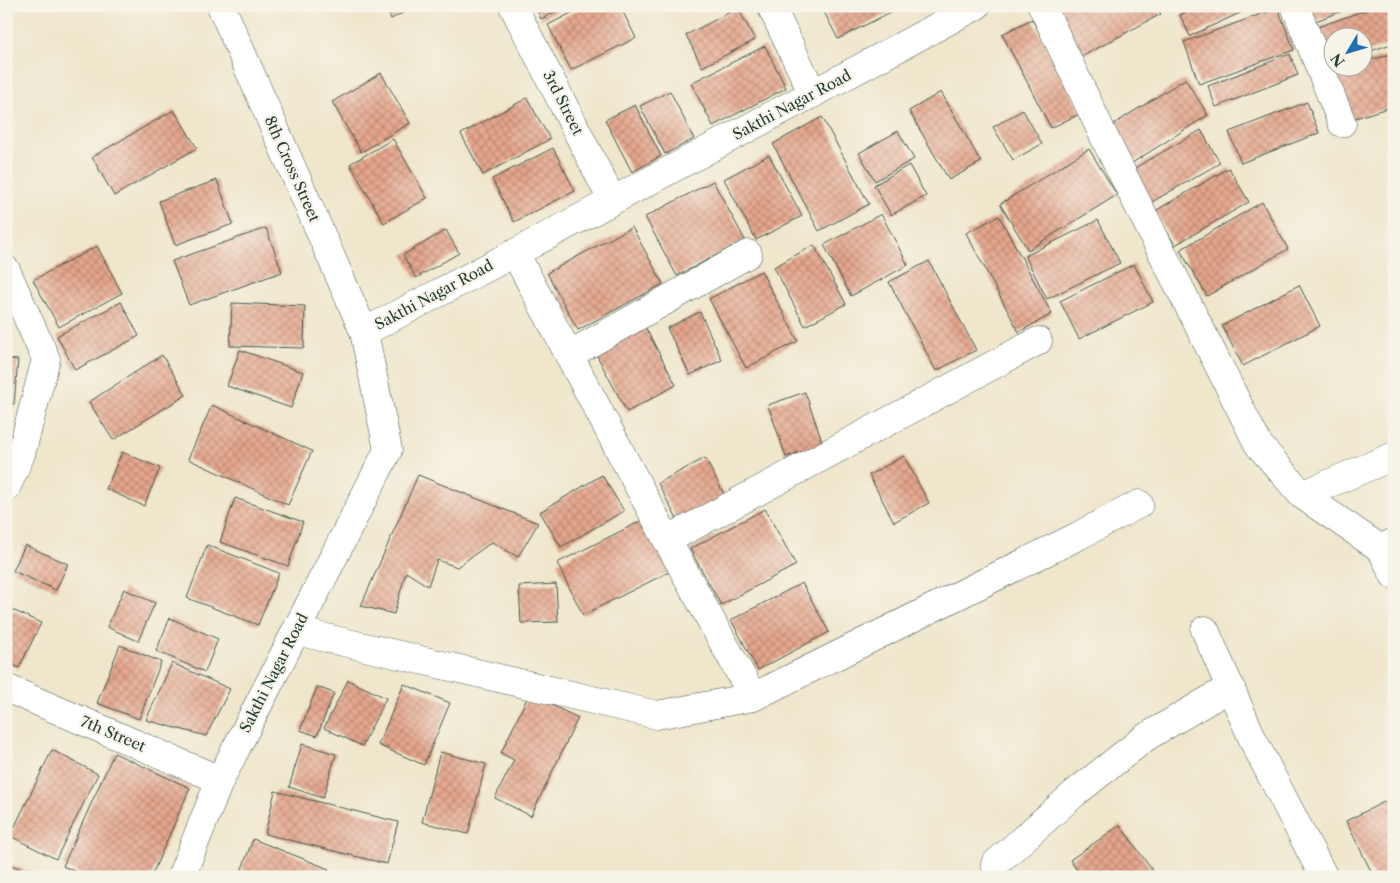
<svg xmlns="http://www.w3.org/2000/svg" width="1400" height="883" font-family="'Libre Caslon Text',serif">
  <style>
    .building { fill: url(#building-cross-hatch) }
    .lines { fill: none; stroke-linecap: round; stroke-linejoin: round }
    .minor-casing { stroke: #3e564b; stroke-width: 29 }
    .minor { stroke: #fff; stroke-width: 28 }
    .labels { text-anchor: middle; stroke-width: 4.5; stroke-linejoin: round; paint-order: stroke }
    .street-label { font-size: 15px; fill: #1f3d34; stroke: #f7f3e8 }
  </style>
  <defs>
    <pattern id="building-cross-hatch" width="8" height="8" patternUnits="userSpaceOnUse" patternTransform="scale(1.25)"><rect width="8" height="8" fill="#e6a68c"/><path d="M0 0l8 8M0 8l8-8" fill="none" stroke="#ba8873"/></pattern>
  </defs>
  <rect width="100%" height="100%" fill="#f7f3e8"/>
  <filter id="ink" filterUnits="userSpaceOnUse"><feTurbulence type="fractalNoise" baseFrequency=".02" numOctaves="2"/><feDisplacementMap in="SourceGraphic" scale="10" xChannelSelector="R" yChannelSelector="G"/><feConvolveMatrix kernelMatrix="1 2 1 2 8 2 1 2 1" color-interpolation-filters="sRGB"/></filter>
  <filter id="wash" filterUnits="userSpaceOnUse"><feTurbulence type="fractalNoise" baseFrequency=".0096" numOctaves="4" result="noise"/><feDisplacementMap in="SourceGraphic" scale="20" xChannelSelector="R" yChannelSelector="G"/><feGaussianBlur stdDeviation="1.12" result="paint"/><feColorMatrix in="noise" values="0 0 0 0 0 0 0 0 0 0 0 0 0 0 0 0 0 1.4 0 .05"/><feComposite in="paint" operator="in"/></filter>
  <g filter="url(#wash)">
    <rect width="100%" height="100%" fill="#efe6cb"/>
    <g id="blocks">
      <!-- building -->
      <g class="building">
        <path d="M385,6H416L391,19Z"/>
        <path d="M535,6H567L541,19Z"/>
        <path d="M585,6H620L636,38L571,70L548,25Z"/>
        <path d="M821,6H896L897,9L838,39Z"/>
        <path d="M1065,6H1156L1161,14L1079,58L1054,12Z"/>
        <path d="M1198,6H1255L1190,36L1180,15Z"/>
        <path d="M1308,6H1355L1313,22Z"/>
        <path d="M1377,6H1394V43L1362,54V38H1332V65L1318,27Z"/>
        <path d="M738,8L755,40L702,67L686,35Z"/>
        <path d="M1278,8L1294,50L1199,84L1184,42Z"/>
        <path d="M1032,19L1081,113L1051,128L1002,34Z"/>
        <path d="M765,46L786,88L713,126L691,83Z"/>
        <path d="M1394,53V106L1352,119L1336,72L1349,68H1362V63Z"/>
        <path d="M1290,54L1298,75L1216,107L1208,86Z"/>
        <path d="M381,73L410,123L361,152L332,102Z"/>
        <path d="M1185,79L1208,115L1132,163L1109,127Z"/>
        <path d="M670,91L694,139L665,154L640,106Z"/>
        <path d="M941,92L981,162L949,180L909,111Z"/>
        <path d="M527,98L550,139L483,175L461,134Z"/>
        <path d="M1307,102L1319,133L1241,163L1229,132Z"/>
        <path d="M635,105L661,156L632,172L605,120Z"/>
        <path d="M174,110L197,148L114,196L92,157Z"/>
        <path d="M1023,110L1042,144L1013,160L993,127Z"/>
        <path d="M822,117L869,204L819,231L773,144Z"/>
        <path d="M1201,130L1220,163L1150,203L1131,170Z"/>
        <path d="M898,131L914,159L875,181L859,153Z"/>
        <path d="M393,139L427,198L384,223L350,164Z"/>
        <path d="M553,148L575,191L514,222L492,179Z"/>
        <path d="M1089,149L1117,195L1028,250L1000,204Z"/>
        <path d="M769,155L802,216L756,240L724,179Z"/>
        <path d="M909,165L926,196L891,215L874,185Z"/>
        <path d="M1229,168L1249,202L1175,245L1155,211Z"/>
        <path d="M217,180L233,224L175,245L159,201Z"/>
        <path d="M713,181L745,240L677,276L645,217Z"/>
        <path d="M1262,202L1288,249L1207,296L1180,250Z"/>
        <path d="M881,214L908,265L851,296L824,245Z"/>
        <path d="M999,216L1052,314L1019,332L966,233Z"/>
        <path d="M1098,220L1120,263L1047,299L1025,256Z"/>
        <path d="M632,227L663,284L578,330L547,273Z"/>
        <path d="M266,228L282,272L189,305L172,261Z"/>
        <path d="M446,230L459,253L416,278L403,255Z"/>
        <path d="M814,245L846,304L805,326L774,267Z"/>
        <path d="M97,246L122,293L59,327L33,280Z"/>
        <path d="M929,261L976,350L936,371L889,282Z"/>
        <path d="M1134,264L1153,302L1079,339L1060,301Z"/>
        <path d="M761,271L798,341L746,368L709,299Z"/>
        <path d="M1299,285L1320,326L1243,366L1222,326Z"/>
        <path d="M121,302L139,336L75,370L57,336Z"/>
        <path d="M232,303L305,306L304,348L230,346Z"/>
        <path d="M700,312L722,360L690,375L667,328Z"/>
        <path d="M643,323L676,385L627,412L594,350Z"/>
        <path d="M240,350L303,372L291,408L227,386Z"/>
        <path d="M162,355L186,395L113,440L89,402Z"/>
        <path d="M6,359L18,360L14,404H6Z"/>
        <path d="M805,392L823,444L786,457L768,405Z"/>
        <path d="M212,405L312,451L288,505L188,459Z"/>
        <path d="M122,452L160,468L144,506L106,489Z"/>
        <path d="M904,456L929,503L894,522L869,475Z"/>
        <path d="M705,458L727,500L680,525L658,483Z"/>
        <path d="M418,475L538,523L518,557L492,542L457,567L437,560L428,586L406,572L394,614L361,606Z"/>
        <path d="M602,475L624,511L561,547L540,512Z"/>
        <path d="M235,498L303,522L288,566L220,542Z"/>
        <path d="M765,509L796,565L721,605L690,549Z"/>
        <path d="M651,516L677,568L583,615L557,563Z"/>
        <path d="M25,545L68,564L56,590L13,571Z"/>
        <path d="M207,545L279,573L258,625L187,598Z"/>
        <path d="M802,583L829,632L758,670L731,620Z"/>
        <path d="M556,584L558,622L521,623L519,586Z"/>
        <path d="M124,589L155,603L138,641L107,627Z"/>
        <path d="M6,607L41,623L19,668L6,662Z"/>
        <path d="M170,618L218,639L205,672L156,651Z"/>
        <path d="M120,645L161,662L139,719L97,703Z"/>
        <path d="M172,663L230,689L206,736L146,720Z"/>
        <path d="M348,680L386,698L362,746L324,728Z"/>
        <path d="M404,684L450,703L424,765L378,745Z"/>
        <path d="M317,687L334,693L317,736L300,730Z"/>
        <path d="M529,694L578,718L531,816L495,798L514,760L501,753Z"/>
        <path d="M302,744L336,754L323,798L289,787Z"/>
        <path d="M52,750L98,774L56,859L10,836Z"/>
        <path d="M440,752L486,764L468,834L422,822Z"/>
        <path d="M114,753L190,788L151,877H87L63,866Z"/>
        <path d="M275,791L398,822L387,864L265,834Z"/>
        <path d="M1394,797V877H1374L1346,821Z"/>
        <path d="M1120,825L1157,877H1082L1070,860Z"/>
        <path d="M253,839L329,869L326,877H239Z"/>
        <path d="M6,863L43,877H6Z"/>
      </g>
    </g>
  </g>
  <g filter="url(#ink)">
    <use href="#blocks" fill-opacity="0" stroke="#3e564b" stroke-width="1"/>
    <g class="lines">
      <!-- minor casing -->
      <g class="minor-casing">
        <g id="minor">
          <path d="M513,6L612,200"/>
          <path d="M771,6L813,94"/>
          <path d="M1042,6L1107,143L1258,444L1302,495L1381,549L1394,542"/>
          <path d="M1295,6L1342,123"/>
          <path d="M515,253L667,540L753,697L1078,536L1139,504"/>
          <path d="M6,270L46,359L21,454L6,488"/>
          <path d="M364,332L515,253L976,6"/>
          <path d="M569,355L748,254"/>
          <path d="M1302,495L1394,456"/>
          <path d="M667,540L1038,341"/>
          <path d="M1381,549L1394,575"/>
          <path d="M1205,630L1254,742L1324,877"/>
          <path d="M296,631L657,715L753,697"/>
          <path d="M6,688L220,780"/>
          <path d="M995,864L1075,793L1146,737L1231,687"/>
          <path d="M181,877L220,780L388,450L364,332L221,6"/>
        </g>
      </g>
      <!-- minor -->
      <use href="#minor" class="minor"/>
    </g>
  </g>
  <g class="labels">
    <!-- street labels -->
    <g class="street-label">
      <text transform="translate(563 103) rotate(63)" y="5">3rd Street</text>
      <text transform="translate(792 105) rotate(-28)" y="5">Sakthi Nagar Road</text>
      <text transform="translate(292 169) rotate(66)" y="5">8th Cross Street</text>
      <text transform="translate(434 295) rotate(-28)" y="5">Sakthi Nagar Road</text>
      <text transform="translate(274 673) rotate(-63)" y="5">Sakthi Nagar Road</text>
      <text transform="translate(113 734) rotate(23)" y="5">7th Street</text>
    </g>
  </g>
  <!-- margin -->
  <rect width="1400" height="883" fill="none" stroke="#f7f3e8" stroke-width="25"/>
  <!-- north arrow -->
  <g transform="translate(1348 52) rotate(232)"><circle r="24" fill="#f7f3e8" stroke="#a1aaa0"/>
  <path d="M0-4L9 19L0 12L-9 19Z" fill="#1f6fb2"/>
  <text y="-8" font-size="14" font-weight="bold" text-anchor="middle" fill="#1f3d34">N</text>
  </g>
</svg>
